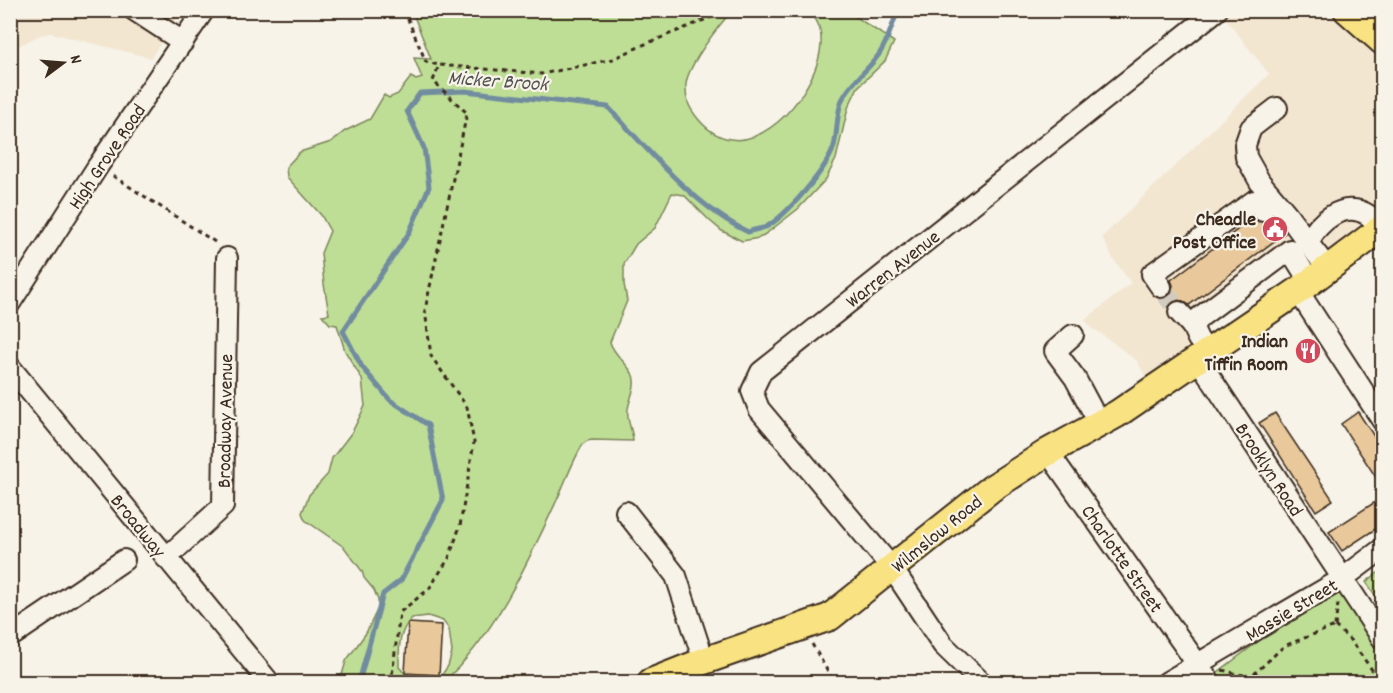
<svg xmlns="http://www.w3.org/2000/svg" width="1393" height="693" font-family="Dekko,sans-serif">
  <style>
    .built { fill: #f3e6d1 }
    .green { fill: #bede96; stroke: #7c845a; stroke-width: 1.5; fill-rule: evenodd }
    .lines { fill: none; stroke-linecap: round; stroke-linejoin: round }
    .stream { stroke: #728c9f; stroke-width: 5 }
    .building { fill: #e9c99b; stroke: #3b2a1e; stroke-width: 1.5 }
    .minor-tunnel { stroke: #d1cbc0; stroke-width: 20; stroke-dasharray: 20 10; stroke-linecap: butt }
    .minor-casing { stroke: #3b2a1e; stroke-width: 24 }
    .major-casing { stroke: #3b2a1e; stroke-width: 30 }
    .path { stroke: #3b2a1e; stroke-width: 3; stroke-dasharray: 4.5 4.5; stroke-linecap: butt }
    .minor { stroke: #f7f3e8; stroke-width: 20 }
    .major { stroke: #f8e281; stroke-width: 26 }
    .labels { text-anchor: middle; stroke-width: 4.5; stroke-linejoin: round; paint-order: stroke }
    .street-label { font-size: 20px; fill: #3b2a1e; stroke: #f7f3e8 }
    .poi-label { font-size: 20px; font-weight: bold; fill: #3b2a1e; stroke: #f7f3e8; text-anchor: end }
    .water-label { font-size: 21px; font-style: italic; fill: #525354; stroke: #f7f3e8 }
  </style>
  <rect width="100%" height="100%" fill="#f7f3e8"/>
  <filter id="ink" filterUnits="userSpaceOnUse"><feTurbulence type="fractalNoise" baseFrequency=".0167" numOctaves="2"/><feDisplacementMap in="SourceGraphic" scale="12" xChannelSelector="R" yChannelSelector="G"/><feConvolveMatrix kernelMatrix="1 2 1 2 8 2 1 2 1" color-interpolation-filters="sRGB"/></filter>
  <g filter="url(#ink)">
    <!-- built -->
    <g class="built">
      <path d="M11,11H187L183,16H178L151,58L51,33L40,35L11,50Z"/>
      <path d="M1235,11H1325L1364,43L1382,64V210L1308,266L1299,254L1190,336L1197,346L1146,377L1137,361L1096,330L1094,331L1085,320L1131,283L1113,259L1102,237L1269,74L1225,18Z"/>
    </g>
    <!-- green -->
    <g class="green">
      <path d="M412,11H732C719,25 688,65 686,84C685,100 689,108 699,120C745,173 804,107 818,61C823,43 823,23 808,11H847L894,42L885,61L858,87L848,108L836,159L826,179L798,209L767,233L759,238L742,241L722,231L710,221L684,195L672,193L655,228L636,244L624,264V284L627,301L610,342C614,355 625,361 632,373C638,384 630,397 628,409C626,421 633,430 633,441L592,440L587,441L583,444C572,462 565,483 556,502C528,562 492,640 443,682H340L346,661L366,633L378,608V600L374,590L364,578L362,571L344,547L305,520L302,513L309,495L328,474L332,458L352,432L365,406L362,379L345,351L337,325L330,324L322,315L329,314L324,284L321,253L330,231L321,215L287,177L286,167L300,152L331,142L345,131L370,119L384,95L389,98L398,94L411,77L416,80L422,78L414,58L431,59ZM428,616L443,621L449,629L452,652L448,666L439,679C421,680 411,682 399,667C399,648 398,632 412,618Z"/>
      <path d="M1382,570V605L1366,582Z"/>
      <path d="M1337,582L1382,648V682H1219L1214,675Z"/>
    </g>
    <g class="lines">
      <!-- stream -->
      <path class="stream" d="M359,682L383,594L401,580L443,500L428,425L390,400L362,367L343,331L409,233L429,187L424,148L407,111L420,93L465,91L608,107C649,151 693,205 748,232C753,230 760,229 766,227C786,216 828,168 834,146C838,131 836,115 842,100C850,83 866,72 877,57C887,45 892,25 898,10"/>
    </g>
    <!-- building -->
    <g class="building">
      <path d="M1273,217L1285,233L1189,305L1183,301L1177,300L1169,306L1163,299L1172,292L1173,285L1171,280L1253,218L1259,222L1265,223Z"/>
      <path d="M1358,412L1383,450V488L1341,424Z"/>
      <path d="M1275,413L1333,500L1316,511L1259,423Z"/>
      <path d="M1383,497V524L1342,551L1329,532Z"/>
      <path d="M408,623L442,625L439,675L405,673Z"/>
    </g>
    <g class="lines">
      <!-- minor-tunnel -->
      <g class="minor-tunnel">
        <path d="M1263,211L1281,236"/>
        <path d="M1161,287L1179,312"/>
      </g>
      <!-- minor casing -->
      <g class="minor-casing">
        <g id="minor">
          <path d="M134,10L183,42"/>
          <path d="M1371,31L1382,15"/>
          <path d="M1277,108L1251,128L1245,145L1246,157L1260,182L1287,214L1309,244"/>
          <path d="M1328,269L1308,243C1318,222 1344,199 1368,215C1373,219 1377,224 1381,229"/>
          <path d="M1161,287L1152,274L1254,201L1263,211"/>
          <path d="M1298,291L1382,420"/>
          <path d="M10,303L98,166L204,10"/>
          <path d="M1179,312L1192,326"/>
          <path d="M1073,335L1055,351L1075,378L1099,423"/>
          <path d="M1208,352L1198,339L1192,326L1200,317L1290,250L1310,282"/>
          <path d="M1198,359L1382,638"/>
          <path d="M10,367L269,682"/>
          <path d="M1048,452L1210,682"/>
          <path d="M626,512L676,576L704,661"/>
          <path d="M166,558L223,506L227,258"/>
          <path d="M10,637L124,560"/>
          <path d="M981,682L943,645L892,568L759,409L752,391L761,372L1217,10"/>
          <path d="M1167,682L1342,579L1382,549"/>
        </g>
      </g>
      <!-- major casing -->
      <g class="major-casing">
        <g id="major">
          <path d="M1347,10L1382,41"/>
          <path d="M651,682L704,661L830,617L992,488L1048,452L1117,414L1298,291L1382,228"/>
        </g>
      </g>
      <!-- path -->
      <g class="path">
        <path d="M404,10L426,62L439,65"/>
        <path d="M113,176L218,244"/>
        <path d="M1335,626L1350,640L1381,682"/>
        <path d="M1335,626L1338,604"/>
        <path d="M812,644L831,677L837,682"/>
        <path d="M1222,670L1251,677"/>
        <path d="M395,682L392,676L400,612L429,589L449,558L460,526L474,442L467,407L431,356L425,310L467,113L433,81L439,65L542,74L613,59L643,45L729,10"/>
        <path d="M1253,682L1251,677L1284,646L1335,626"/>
      </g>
      <!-- minor -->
      <use href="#minor" class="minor"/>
      <!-- major -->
      <use href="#major" class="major"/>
    </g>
  </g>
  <!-- icons -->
  <defs>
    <g id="civic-disc" transform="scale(1.35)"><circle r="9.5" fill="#d1495b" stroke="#f7f3e8"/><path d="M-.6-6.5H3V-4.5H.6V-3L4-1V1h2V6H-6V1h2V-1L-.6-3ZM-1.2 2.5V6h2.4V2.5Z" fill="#fff"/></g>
    <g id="restaurant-disc" transform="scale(1.35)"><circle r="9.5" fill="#d1495b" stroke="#f7f3e8"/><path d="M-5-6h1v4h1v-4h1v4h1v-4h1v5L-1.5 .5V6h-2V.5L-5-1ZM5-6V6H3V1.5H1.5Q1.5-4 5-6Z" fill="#fff"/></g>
  </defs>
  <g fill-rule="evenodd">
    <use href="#civic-disc" x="1275" y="229"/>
    <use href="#restaurant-disc" x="1308" y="351"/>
  </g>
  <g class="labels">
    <!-- street labels -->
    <g class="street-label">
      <text transform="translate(106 156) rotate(-56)" y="7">High Grove Road</text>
      <text transform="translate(892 268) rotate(-38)" y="7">Warren Avenue</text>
      <text transform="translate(224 421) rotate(-89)" y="7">Broadway Avenue</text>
      <text transform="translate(1270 469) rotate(57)" y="7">Brooklyn Road</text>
      <text transform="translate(139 525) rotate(51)" y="7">Broadway</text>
      <text transform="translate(936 533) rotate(-39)" y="7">Wilmslow Road</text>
      <text transform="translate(1123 558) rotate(55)" y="7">Charlotte Street</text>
      <text transform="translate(1291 609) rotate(-31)" y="7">Massie Street</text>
    </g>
    <!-- poi labels -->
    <g class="poi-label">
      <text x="1256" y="225">Cheadle<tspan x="1256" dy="23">Post Office</tspan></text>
      <text x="1288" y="347">Indian<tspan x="1288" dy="23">Tiffin Room</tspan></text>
    </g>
    <!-- water labels -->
    <g class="water-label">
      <text transform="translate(498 80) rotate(4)" y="7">Micker Brook</text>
    </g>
  </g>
  <!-- margin -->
  <rect width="1393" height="693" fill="none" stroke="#f7f3e8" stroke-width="36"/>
  <rect x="18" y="18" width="1357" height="657" fill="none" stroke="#3b2a1e" stroke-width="2" filter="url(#ink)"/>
  <!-- north arrow -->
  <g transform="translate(63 63) rotate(74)" stroke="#f7f3e8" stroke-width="4.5" paint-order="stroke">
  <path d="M0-4.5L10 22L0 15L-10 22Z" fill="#3b2a1e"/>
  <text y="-9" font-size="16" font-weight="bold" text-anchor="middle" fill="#3b2a1e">N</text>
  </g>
</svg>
